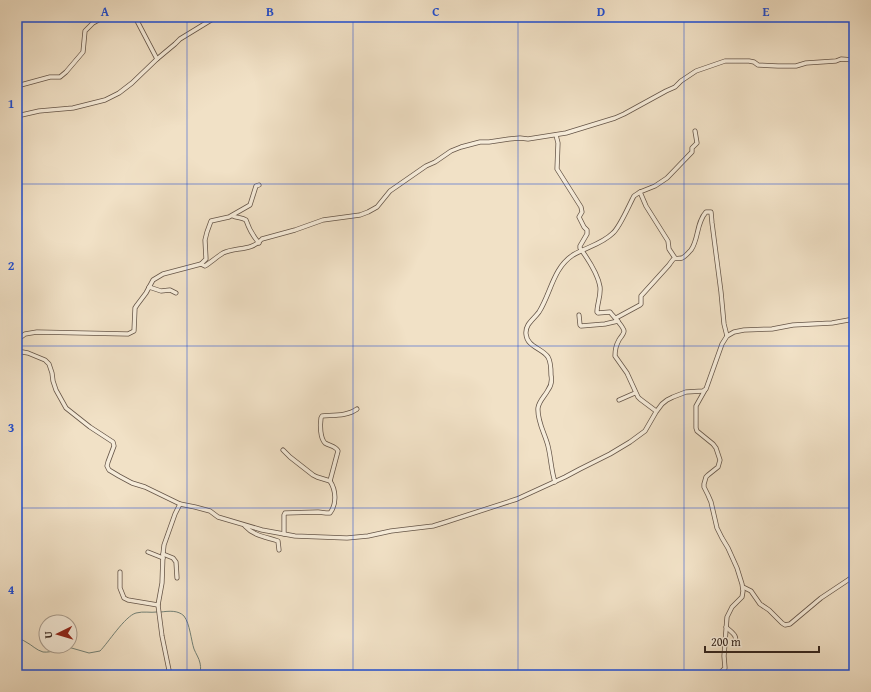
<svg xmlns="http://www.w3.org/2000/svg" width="871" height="692" font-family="'Gentium Book Plus',serif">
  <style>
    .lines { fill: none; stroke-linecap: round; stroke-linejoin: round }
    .stream { stroke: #738176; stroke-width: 1 }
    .minor-casing { stroke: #655548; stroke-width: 5 }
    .minor { stroke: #f6ecda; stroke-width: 3.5 }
    .grid { fill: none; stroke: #1d4ed8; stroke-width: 1; stroke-opacity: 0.55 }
    .neatline { fill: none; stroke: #1d4ed8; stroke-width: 1.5 }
    .grid-label { font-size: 13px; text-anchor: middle; font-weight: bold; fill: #1d4ed8 }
  </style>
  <rect width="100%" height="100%" fill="#f1e1c6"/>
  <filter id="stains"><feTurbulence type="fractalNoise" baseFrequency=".005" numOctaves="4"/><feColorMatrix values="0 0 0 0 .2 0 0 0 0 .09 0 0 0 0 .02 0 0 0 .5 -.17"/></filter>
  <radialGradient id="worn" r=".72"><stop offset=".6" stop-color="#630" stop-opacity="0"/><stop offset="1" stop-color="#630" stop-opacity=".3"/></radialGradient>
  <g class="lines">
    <!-- stream -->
    <g class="stream">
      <path d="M161,612C169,611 178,610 184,616C190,624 191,640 194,649C196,654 199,658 200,663C201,668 201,671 198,675"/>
      <path d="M17,638C20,639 23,640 26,642C32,645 36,650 43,652C52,653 60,648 68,647L89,653L100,651C108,643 125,616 136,613C144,611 150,613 157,612"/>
    </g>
    <!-- minor casing -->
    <g class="minor-casing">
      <g id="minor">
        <path d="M135,17L157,59"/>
        <path d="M17,86L50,77H60L66,72L83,52L85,31L93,23L104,17"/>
        <path d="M17,116L39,111L73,108L105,100L119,93L132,83L157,59L175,44L180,39L216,17"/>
        <path d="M556,135L558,143L557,169L581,207L582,212L579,217L584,227L587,230V234L580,246V248C588,259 598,274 600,287C601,296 597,304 597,312L598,313L610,312C613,316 624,327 624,331C624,334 620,338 619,340C616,345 615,351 615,356L627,373L638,397L640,399L656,411"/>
        <path d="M233,216C237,218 242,217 246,220C249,229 252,235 259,243"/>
        <path d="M675,258L669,249L668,241L646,206L640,192L655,186L667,178L692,152V148L697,143L695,131"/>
        <path d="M201,264L205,266C211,262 217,257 223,253C236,247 252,251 262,239L295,230L323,220L360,215L368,212L377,207L390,191L426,166L435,162L451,151L461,147L480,142H489L509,139L520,138L528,139L566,133L615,118L624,114L666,91L675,87L681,81L696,71L725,61H749L754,62L758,65L778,66H796L806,63L836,61L841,59L854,60"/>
        <path d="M149,287L161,291L170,290L176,293"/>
        <path d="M579,315L580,325L581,326L605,324L618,321"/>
        <path d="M616,318L640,305L641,304V296L669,265C676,255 673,260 682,258C685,257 689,252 691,250C699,239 696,223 706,212H711L712,223L721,292L724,324L727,336"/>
        <path d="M17,340L25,334L37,332L128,334L134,331L135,308L137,305L146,293L153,280L163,274L201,264L206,259L205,240L207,232L211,221L229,217L250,205L256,186L259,185"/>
        <path d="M17,351L28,353L45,360L49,364L52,373L53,381L56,390L66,408L90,427L113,442L114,446L108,462L107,466L109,470L119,476L132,483L145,487L180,504L195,507L210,511L218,517L262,530L295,536L347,538L368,536L391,531L433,526L446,522L517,499L565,477L580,469L610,454L630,442L645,431L656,412L662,404L667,400L673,397L686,392L703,391L706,389L722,344L727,336L734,332L744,330L772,329L793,325L832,323L854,319"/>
        <path d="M705,390L696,406V428L697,431L713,444L716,448L720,460L718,467L708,475L706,477L704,484V487L708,495L711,502L717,528L722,538L728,548L737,568L742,584L743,591L742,597L732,607L727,617L724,656L725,668L718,675"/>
        <path d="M619,400L635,393"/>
        <path d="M283,450L290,457L313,475L317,477L330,481C336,490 337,504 330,513H326L318,512L285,513L284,515V534"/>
        <path d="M330,481L338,451C336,446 330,446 325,443C320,438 320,425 321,418L322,416C333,415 348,416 357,409"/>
        <path d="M555,482C551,470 551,458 548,446C545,434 537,421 538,408C539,401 545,396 548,390C551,386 552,380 551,375C551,370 551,362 548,357C542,348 527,347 526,334C525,324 534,319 539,312C551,293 553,268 573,255C587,247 602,244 613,233C620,227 629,205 634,196L640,192"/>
        <path d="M245,526C254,536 266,537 278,541L279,550"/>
        <path d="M148,552L163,558"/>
        <path d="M163,554L173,558L176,562L177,578"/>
        <path d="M120,572V588L124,598L128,600L158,605"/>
        <path d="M743,587L751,591L760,604L769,610L782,623L785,625L790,624L821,598L854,576"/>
        <path d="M726,627C732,633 738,635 735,644"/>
        <path d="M170,675L162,636L158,605L162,583L163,554L164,545L175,514L180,504"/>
      </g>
    </g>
    <!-- minor -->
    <use href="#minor" class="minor"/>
  </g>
  <!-- grid -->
  <path class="grid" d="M187,17V675M353,17V675M518,17V675M684,17V675M17,184H854M17,346H854M17,508H854"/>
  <!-- margin -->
  <rect width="871" height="692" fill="none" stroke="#f1e1c6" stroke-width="44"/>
  <!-- north arrow -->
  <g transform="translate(58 634) rotate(265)"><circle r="19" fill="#f6ecda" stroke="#a99d8f"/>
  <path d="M0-3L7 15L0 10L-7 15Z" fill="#8f2418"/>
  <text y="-6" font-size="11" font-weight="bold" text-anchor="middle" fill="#36261e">U</text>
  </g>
  <!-- scale -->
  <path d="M705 646v6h114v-6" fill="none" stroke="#36261e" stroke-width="2"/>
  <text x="711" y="646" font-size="12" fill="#36261e" stroke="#f6ecda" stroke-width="3" paint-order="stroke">200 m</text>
  <rect x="22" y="22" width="827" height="648" class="neatline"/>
  <g class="grid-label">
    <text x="105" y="16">A</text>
    <text x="270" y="16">B</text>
    <text x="436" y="16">C</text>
    <text x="601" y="16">D</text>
    <text x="766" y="16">E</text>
    <text x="11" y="108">1</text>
    <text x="11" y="270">2</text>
    <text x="11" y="432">3</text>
    <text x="11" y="594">4</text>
  </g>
  <rect width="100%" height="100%" filter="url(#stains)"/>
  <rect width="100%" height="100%" fill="url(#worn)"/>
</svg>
